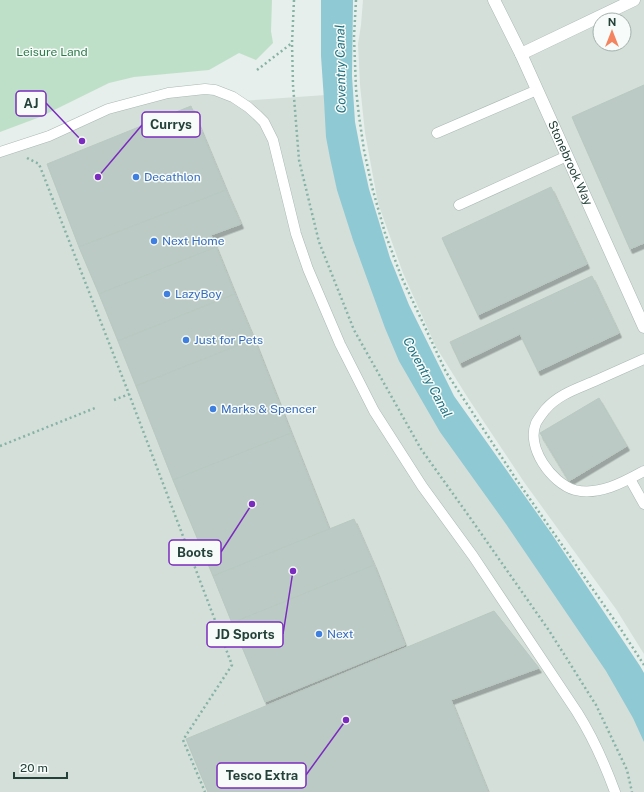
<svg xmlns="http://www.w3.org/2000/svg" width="644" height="792" font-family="'Public Sans',sans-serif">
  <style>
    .built { fill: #d4dfda; fill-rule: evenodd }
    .green { fill: #bfe0c8 }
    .water { fill: #8ec9d4 }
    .building { fill: #bbcac4; stroke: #b8c9c2; filter: url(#shadow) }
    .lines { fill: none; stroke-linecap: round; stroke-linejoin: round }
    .service-casing { stroke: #a8b8b2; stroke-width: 11 }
    .minor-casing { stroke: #a8b8b2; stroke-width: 13 }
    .path { stroke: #86b3a5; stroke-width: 2.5; stroke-dasharray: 2 3; stroke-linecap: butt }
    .service { stroke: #fff; stroke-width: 10 }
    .minor { stroke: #fff; stroke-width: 12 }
    .shop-dot { fill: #3f7fe0; stroke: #f7fbf9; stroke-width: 1.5 }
    .labels { text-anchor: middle; stroke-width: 3; stroke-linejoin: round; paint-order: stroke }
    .park-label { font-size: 12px; fill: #2d7a4b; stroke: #f7fbf9 }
    .street-label { font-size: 12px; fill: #24423a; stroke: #f7fbf9 }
    .shop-label { font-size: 12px; fill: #366cbe; stroke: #f7fbf9; text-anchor: start }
    .water-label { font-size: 13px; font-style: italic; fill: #1c6f80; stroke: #f7fbf9 }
    .leader { fill: none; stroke: #7b2cbf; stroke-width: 1.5 }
    .callout-dot { fill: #7b2cbf; stroke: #f7fbf9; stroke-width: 1.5 }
    .callout { fill: #f7fbf9; stroke: #7b2cbf; stroke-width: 1.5 }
    .callout-label { font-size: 13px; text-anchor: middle; font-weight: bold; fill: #24423a }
  </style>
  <defs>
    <filter id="shadow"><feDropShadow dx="2.5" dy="4.5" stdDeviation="0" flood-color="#0004"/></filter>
  </defs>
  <rect width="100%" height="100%" fill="#e6efeb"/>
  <!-- built -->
  <g class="built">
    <path d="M363,0H644V654L616,609L524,482L468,398L436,347L403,273L378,203L365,133L360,85L358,44L361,25ZM600,20H624V44H600Z"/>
    <path d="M205,89L240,101L340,94L404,334L644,704V792H0V152L108,109Z"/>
  </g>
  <!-- green -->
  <path class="green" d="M0,0H272L271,31L273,43L256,60L239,53L209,70L134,77L109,83L40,117L0,132Z"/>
  <!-- water -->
  <path class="water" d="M321,0H353L352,76L355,122L361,153L369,189L390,258L409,305L454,396L551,533L640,666L644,673V742L633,718L606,671L506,524L440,432L399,361L385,328L353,240L337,190L330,158L326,137L324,100L321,56Z"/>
  <!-- building -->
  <g class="building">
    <path d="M644,85V243L630,249L572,117Z"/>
    <path d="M191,106L226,190L79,247L47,164Z"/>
    <path d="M551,187L587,264L478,315L442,238Z"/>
    <path d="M226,190L241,224L211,235L216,247L99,294L79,247Z"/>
    <path d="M216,247L235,294L118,341L99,294Z"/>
    <path d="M592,276L619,333L538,371L520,334L460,363L450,342Z"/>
    <path d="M235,294L254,339L136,386L118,341Z"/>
    <path d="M254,339L291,433L173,480L136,386Z"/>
    <path d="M599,398L627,446L569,481L540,433Z"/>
    <path d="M291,433L329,529L213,576L173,480Z"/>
    <path d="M354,519L374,565L232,623L213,576Z"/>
    <path d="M374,565L405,645L265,702L232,623Z"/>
    <path d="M494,611L539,668L451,700L488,792H208L186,739Z"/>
  </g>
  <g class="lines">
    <!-- service casing -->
    <g class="service-casing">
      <g id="service">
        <path d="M437,133L537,90"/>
        <path d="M0,152L49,136L108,109L168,93L205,89L215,90L233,97L248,107L257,115L264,122L273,140L296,234L308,269L340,344L374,411L422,486L473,556L577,712C594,739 604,762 615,792"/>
        <path d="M459,205L567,156"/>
        <path d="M644,359C628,366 613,373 597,380C579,388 558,394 545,410C542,414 538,419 536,423C526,447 551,483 575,490C599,496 624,482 644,471"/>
        <path d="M630,479L644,504"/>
      </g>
    </g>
    <!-- minor casing -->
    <g class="minor-casing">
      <g id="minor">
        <path id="s1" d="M494,0L521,54L644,327"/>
        <path d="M521,54L634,0"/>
      </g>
    </g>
    <!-- path -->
    <g class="path">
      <path d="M294,0L292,43L293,85L299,160L319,242L354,330L421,449L471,519L550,632L596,705L627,770L632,792"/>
      <path d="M356,0L354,37L356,89L359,116L364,150L372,187L385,233L401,276L446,372L516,479L622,631L644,665"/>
      <path d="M257,70L292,43"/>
      <path d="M27,158L39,164L129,394L232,665L183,740L205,792"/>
      <path d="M114,400L129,394"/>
      <path d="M0,446L95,408"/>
    </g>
    <!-- service -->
    <use href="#service" class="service"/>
    <!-- minor -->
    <use href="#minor" class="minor"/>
  </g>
  <!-- markers -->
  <g class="shop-dot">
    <circle cx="136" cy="177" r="4"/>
    <circle cx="154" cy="241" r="4"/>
    <circle cx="167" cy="294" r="4"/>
    <circle cx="186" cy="340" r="4"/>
    <circle cx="213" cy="409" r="4"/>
    <circle cx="319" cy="634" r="4"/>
  </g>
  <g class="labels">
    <!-- park labels -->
    <g class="park-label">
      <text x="52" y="56">Leisure Land</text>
    </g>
    <!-- street labels -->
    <g class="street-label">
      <text dy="4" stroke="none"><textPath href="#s1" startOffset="180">Stonebrook Way</textPath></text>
    </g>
    <!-- shop labels -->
    <g class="shop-label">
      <text x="144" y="181">Decathlon</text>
      <text x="162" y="245">Next Home</text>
      <text x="175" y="298">LazyBoy</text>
      <text x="194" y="344">Just for Pets</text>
      <text x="221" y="413">Marks &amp; Spencer</text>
      <text x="327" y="638">Next</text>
    </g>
    <!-- water labels -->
    <g class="water-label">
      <text transform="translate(340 69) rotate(-91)" y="5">Coventry Canal</text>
      <text transform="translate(428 377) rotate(62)" y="5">Coventry Canal</text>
    </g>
  </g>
  <!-- callouts -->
  <path class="leader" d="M82 141L46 103M98 177L142 125M252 504L221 552M293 571L283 634M346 720L306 775"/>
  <g class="callout-dot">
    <circle cx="82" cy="141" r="4"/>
    <circle cx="98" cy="177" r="4"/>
    <circle cx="252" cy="504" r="4"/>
    <circle cx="293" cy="571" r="4"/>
    <circle cx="346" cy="720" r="4"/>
  </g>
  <g class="callout">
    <rect x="16" y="91" width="30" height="25" rx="4"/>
    <rect x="142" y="112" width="58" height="25" rx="4"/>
    <rect x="169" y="540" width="52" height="25" rx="4"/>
    <rect x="207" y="622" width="76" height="25" rx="4"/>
    <rect x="217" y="763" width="89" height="25" rx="4"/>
  </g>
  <g class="callout-label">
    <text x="31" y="108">AJ</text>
    <text x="171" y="129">Currys</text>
    <text x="195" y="557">Boots</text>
    <text x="245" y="639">JD Sports</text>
    <text x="262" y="780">Tesco Extra</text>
  </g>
  <!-- north arrow -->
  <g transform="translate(612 32)"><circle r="19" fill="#f7fbf9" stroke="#a3b1ad"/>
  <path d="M0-3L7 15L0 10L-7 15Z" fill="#f4845f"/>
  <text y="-6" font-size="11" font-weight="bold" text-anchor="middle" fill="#24423a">N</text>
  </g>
  <!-- scale -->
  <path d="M14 772v6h53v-6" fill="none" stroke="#24423a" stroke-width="2"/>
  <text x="20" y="772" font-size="12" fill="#24423a" stroke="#f7fbf9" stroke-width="3" paint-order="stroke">20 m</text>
</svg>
